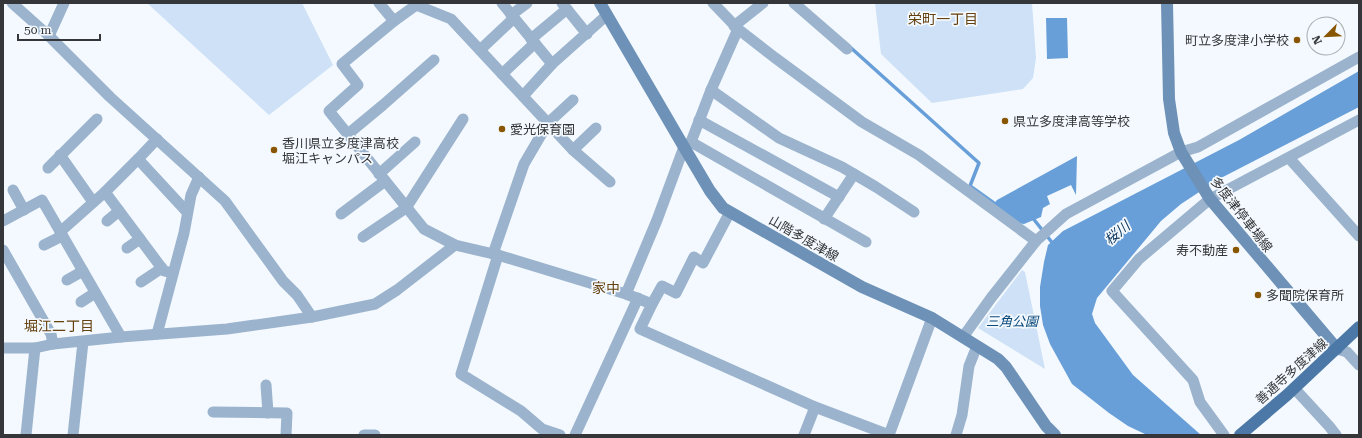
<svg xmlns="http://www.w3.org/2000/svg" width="1362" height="438" font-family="'Roboto Serif','Noto Sans JP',serif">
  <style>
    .green { fill: #cee1f6 }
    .water { fill: #689fd8 }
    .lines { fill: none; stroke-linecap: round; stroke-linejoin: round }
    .stream { stroke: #689fd8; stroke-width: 3.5 }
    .street { stroke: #9bb3cd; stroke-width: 11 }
    .secondary { stroke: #6d91b7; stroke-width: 12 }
    .primary { stroke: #4b78a6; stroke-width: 12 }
    .poi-dot { fill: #850; stroke: #f3f9fe; stroke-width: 1.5 }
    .labels { text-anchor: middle; stroke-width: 3.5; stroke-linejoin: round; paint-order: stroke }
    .poi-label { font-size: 13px; fill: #343639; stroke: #f3f9fe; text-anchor: start }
    .street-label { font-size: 13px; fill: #343639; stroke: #f3f9fe }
    .park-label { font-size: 13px; font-style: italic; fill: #08487c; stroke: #f3f9fe }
    .neighbourhood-label { font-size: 14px; fill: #65410f; stroke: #f3f9fe }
    .water-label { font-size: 14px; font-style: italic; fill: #0e375c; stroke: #f3f9fe }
  </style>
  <rect width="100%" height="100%" fill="#f3f9fe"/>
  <!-- green -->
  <g class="green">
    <path d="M147,3H302L333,65L269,115Z"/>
    <path d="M875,3H1032L1036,58L1033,78L1023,89L932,103L881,54Z"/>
    <path d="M1022,270L1025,272L1045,369L978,328Z"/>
  </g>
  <!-- water -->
  <g class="water">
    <path d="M1046,18H1067L1068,58L1047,59Z"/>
    <path d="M1359,71V107L1219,179L1181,204L1161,221L1097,298L1092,314L1095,323L1133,375L1201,435H1147L1128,426L1109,413L1072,384L1050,344L1043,325L1040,306V287L1044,262L1048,245L1063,231L1239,140Z"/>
    <path d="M1077,156L1076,195L1071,185L1047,196L1050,204L1043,208L1041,217L1024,224L1017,223L993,205L997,200Z"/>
  </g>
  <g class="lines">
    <!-- stream -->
    <g class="stream">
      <path d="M850,47L979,163L970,186L998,206"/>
      <path d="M1032,217L1054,245"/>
    </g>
    <!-- street -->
    <g class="street">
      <path d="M12,3L49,36L110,97L225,201L283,281L297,295L312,317"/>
      <path d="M379,3L394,21"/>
      <path d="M419,3L394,21L342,64L358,85L329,111L424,229L455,245L498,255L626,294L652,304L640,329L815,407L889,435L932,318"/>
      <path d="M502,3L552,64"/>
      <path d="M562,3L587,34"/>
      <path d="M794,3L847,49"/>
      <path d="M416,5L451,19L573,150L610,182"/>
      <path d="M511,15L527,3"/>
      <path d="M734,26L763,3"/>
      <path d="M738,29L774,57L862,122L919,155L1036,241"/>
      <path d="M49,36L64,3"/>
      <path d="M531,39L567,9"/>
      <path d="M480,50L514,18"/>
      <path d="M502,74L535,43"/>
      <path d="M711,90L779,138L842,167L876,187L914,212"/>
      <path d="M523,96L552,64L607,15"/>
      <path d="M699,120L839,197"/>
      <path d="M348,134L383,105L434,60"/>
      <path d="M691,142L866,242"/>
      <path d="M573,150L596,128"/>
      <path d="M60,155L93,202"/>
      <path d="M1289,158L1359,236"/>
      <path d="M138,159L157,139"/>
      <path d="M48,168L97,119"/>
      <path d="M379,174L415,142"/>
      <path d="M13,190L24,210"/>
      <path d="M105,192L164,271L173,273"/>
      <path d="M341,214L385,181"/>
      <path d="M824,219L854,174"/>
      <path d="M3,221L42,200L121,337"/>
      <path d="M107,221L119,211"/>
      <path d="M60,232L105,192L138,159L187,212"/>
      <path d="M363,237L406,208L463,119"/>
      <path d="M44,245L62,236"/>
      <path d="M127,248L140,239"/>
      <path d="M3,250L51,334L53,344"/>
      <path d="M493,254L524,164L548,123L573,100"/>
      <path d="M498,255L461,374L521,411L542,429L560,435"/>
      <path d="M67,280L83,271"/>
      <path d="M141,282L162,268"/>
      <path d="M626,294L657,220L684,147L691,142L711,90L738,29L713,3"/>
      <path d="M81,302L95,293"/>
      <path d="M652,304L662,286L676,293L694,257L703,263L730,212"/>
      <path d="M157,334L184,233L191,195L199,177"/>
      <path d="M963,337L991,298L1036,241L1066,214L1181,152L1198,147L1359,57"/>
      <path d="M3,348H35L53,344L121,337L227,329L312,317L375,304L397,290L455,245"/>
      <path d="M1337,349L1347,352L1359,365"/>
      <path d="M266,385L268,413"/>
      <path d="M1294,388L1329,426L1336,435"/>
      <path d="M213,412L287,413L286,435"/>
      <path d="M26,435L35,348"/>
      <path d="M73,435L83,342"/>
      <path d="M364,435H375"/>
      <path d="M575,435L638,298"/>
      <path d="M804,435L815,407"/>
      <path d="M956,435L962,415L969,366L977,346"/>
      <path d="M1224,435L1200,402L1193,380L1112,291L1139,259L1210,199L1359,120"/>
    </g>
    <!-- secondary -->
    <g class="secondary">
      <path d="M600,3L684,147L710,191L723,208L862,287L932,318L998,359L1006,367L1046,426L1055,435"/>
      <path d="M1167,3L1169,99L1174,133L1181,152L1210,199L1337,349"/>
    </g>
    <!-- primary -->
    <path class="primary" d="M1240,435L1287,395L1359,327"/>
  </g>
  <!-- markers -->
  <g class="poi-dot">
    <circle cx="1297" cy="40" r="4"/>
    <circle cx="1005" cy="121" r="4"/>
    <circle cx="502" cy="129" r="4"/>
    <circle cx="274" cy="150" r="4"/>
    <circle cx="1236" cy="250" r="4"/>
    <circle cx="1258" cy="295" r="4"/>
  </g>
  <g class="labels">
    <!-- poi labels -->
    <g class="poi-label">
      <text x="1289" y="45" text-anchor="end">町立多度津小学校</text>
      <text x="1013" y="126">県立多度津高等学校</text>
      <text x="510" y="134">愛光保育園</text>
      <text x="282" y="148">香川県立多度津高校<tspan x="282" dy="15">堀江キャンパス</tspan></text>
      <text x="1228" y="255" text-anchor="end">寿不動産</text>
      <text x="1266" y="300">多聞院保育所</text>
    </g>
    <!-- street labels -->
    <g class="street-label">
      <text transform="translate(1242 214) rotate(52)" y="5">多度津停車場線</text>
      <text transform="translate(804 238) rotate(30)" y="5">山階多度津線</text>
      <text transform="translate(1291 371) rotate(-42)" y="5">善通寺多度津線</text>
    </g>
    <!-- park labels -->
    <g class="park-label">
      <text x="1012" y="326">三角公園</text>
    </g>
    <!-- neighbourhood labels -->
    <g class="neighbourhood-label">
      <text x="943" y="24">栄町一丁目</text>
      <text x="606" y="293">家中</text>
      <text x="59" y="331">堀江二丁目</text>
    </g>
    <!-- water labels -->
    <g class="water-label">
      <text transform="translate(1117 233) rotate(-40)" y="5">桜川</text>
    </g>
  </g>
  <!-- border -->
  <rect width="1362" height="438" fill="none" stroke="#343639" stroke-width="8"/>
  <!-- north arrow -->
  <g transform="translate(1326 36) rotate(246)"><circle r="19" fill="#f3f9fe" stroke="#a7abaf"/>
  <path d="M0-3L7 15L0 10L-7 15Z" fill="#885500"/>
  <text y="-6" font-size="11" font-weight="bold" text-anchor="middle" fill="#343639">N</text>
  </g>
  <!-- scale -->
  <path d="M18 34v6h82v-6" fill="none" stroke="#343639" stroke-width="2"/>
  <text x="24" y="34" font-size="12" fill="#343639" stroke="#f3f9fe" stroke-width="3" paint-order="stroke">50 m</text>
</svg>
